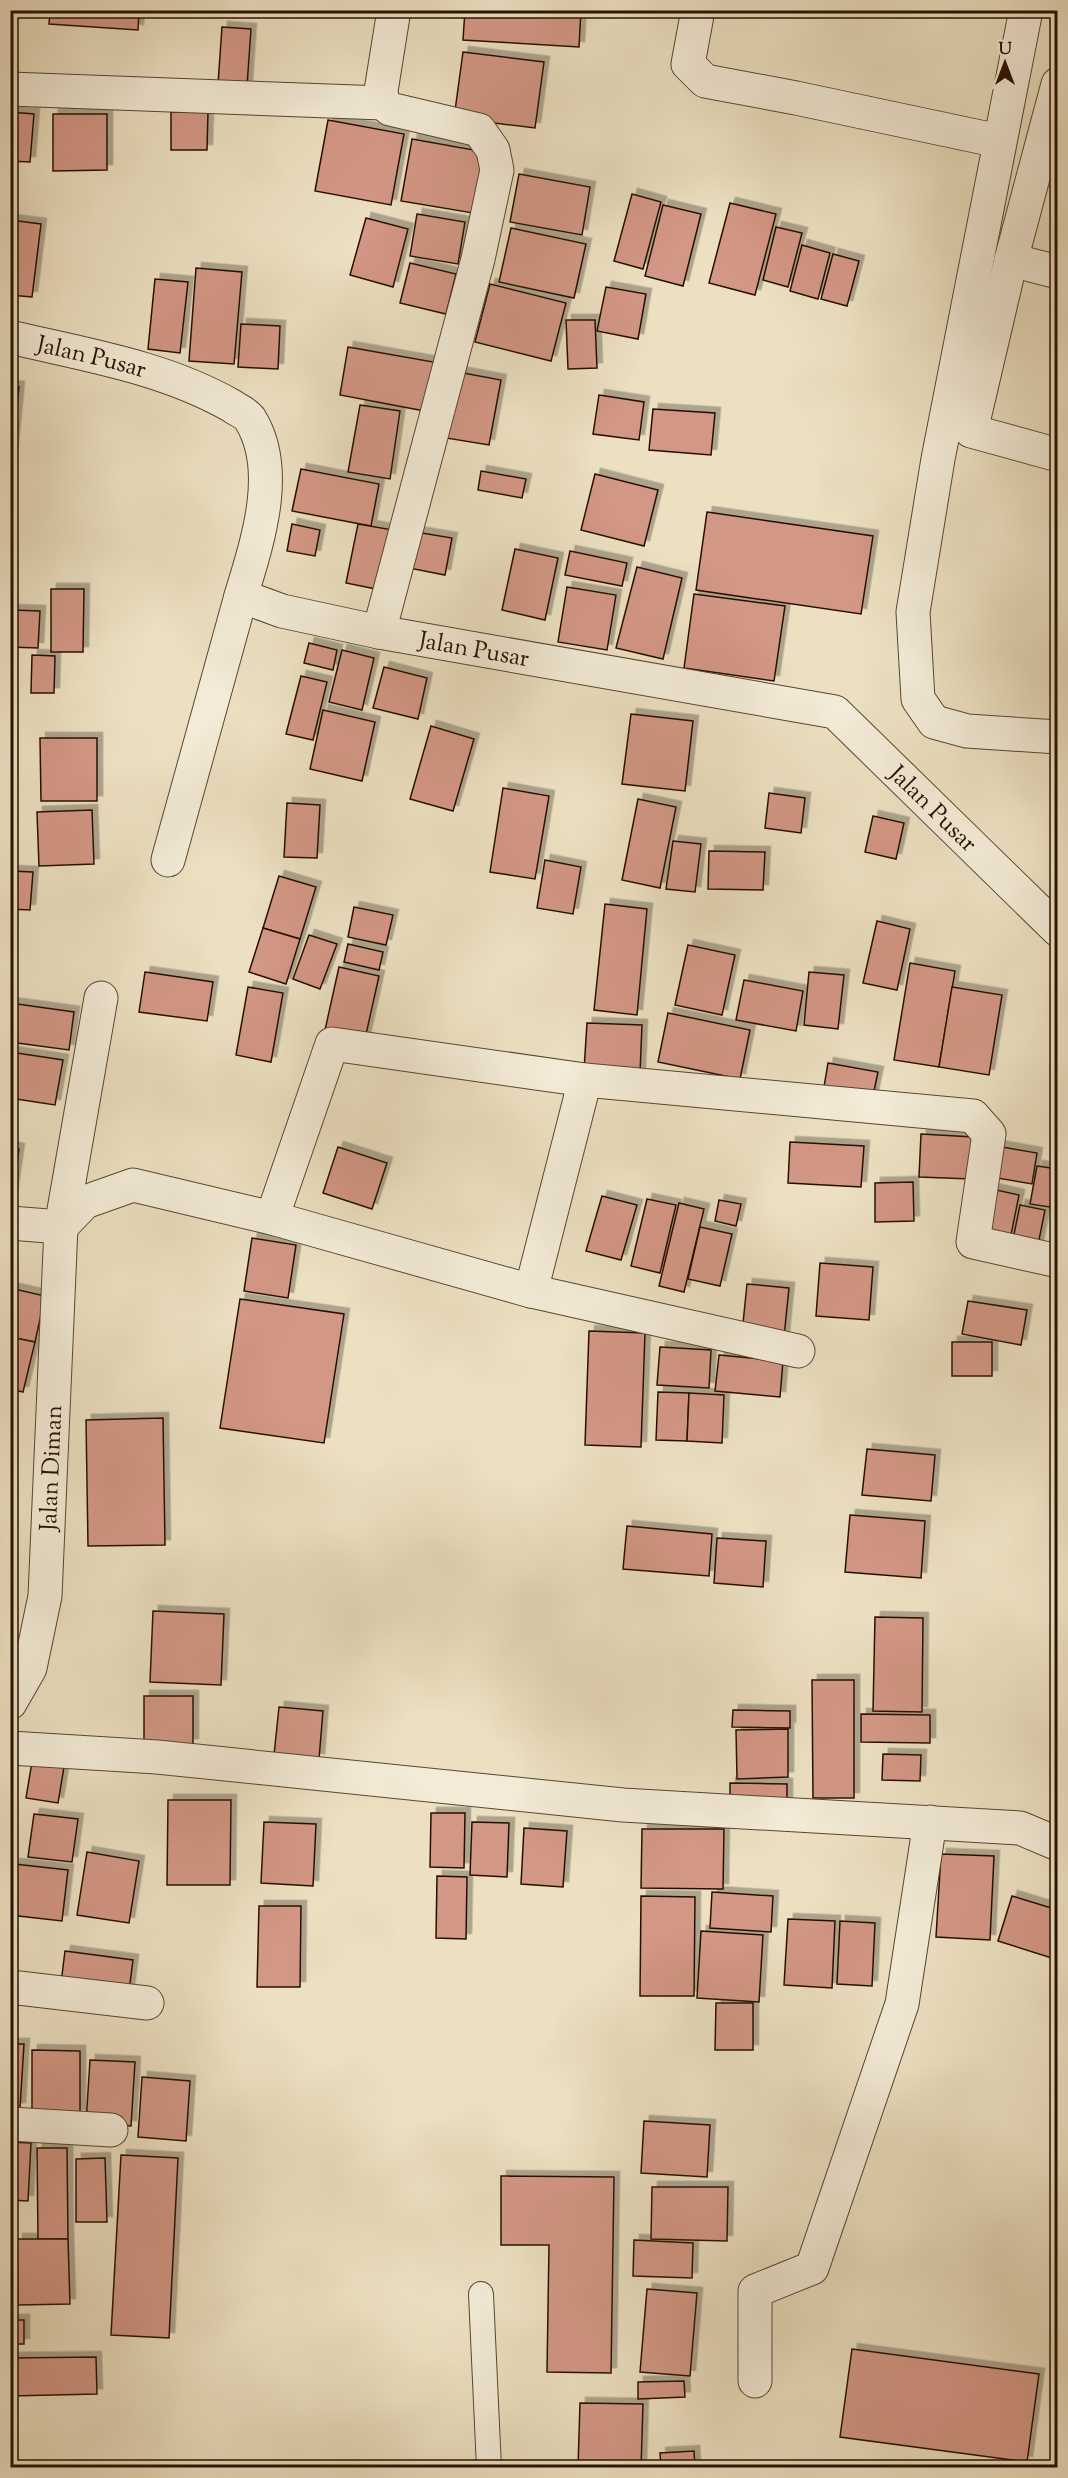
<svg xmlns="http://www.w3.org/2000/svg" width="1068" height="2478" font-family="'Sorts Mill Goudy',serif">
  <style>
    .building { fill: #d39785; stroke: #271101; stroke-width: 1.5; filter: url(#shadow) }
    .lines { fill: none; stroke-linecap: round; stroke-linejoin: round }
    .lane-casing { stroke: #584531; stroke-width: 26 }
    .street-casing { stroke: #584531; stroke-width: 35 }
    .lane { stroke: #f3ebd7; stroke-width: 24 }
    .street { stroke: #f3ebd7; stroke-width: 33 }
    .labels { text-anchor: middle; stroke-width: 4.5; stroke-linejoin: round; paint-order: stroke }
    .street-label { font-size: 24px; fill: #271101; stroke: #f3ebd7 }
  </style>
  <defs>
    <filter id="shadow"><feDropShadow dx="5.5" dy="-5.5" stdDeviation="0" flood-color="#0004"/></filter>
  </defs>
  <rect width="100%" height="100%" fill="#ece0c1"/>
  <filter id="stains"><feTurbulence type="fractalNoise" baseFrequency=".00333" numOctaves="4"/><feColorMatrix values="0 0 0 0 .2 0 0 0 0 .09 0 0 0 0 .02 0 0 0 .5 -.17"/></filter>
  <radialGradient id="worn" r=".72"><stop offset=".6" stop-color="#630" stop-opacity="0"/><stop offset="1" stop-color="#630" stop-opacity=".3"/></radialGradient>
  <!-- building -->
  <g class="building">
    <path d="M50,10H139L138,30L49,24Z"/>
    <path d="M465,10H581L579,47L463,40Z"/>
    <path d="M222,27L251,29L247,86L218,84Z"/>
    <path d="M463,52L544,62L535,128L454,118Z"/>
    <path d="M10,112L34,114L30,162L10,161Z"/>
    <path d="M171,112H208L207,150H171Z"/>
    <path d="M53,114H107V170L53,171Z"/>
    <path d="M328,120L404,134L391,205L315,191Z"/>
    <path d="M412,139L485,152L473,213L401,201Z"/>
    <path d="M519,174L590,187L582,235L510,222Z"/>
    <path d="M632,194L661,202L643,269L614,261Z"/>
    <path d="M730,203L776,214L755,295L709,283Z"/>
    <path d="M663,205L701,214L683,286L645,276Z"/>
    <path d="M417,214L465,222L458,264L410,256Z"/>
    <path d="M366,218L408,229L393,287L350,275Z"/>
    <path d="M10,220L41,224L32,297L10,295Z"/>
    <path d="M776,227L802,233L788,287L763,280Z"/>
    <path d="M511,228L586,244L574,298L499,282Z"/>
    <path d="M802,245L830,253L818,299L790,291Z"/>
    <path d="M833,254L859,261L847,306L821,299Z"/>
    <path d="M410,263L456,274L446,314L400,303Z"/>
    <path d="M196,268L242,272L234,364L189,361Z"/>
    <path d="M155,279L188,282L180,353L148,349Z"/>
    <path d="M490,284L566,303L551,361L475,342Z"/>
    <path d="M606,287L646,294L638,339L597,331Z"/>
    <path d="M566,320H595L597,368L568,369Z"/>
    <path d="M241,324L280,326L278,369L238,367Z"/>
    <path d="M348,347L439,363L430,412L340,395Z"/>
    <path d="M458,372L501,380L489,445L446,438Z"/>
    <path d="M10,386L19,387L12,458H10Z"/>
    <path d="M599,395L644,402L639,440L593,434Z"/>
    <path d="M360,405L400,411L390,479L348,472Z"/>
    <path d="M653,409L715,413L711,455L649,450Z"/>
    <path d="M301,469L379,484L371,526L292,511Z"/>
    <path d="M481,471L526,479L522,498L478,490Z"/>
    <path d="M595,474L658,490L644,546L581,530Z"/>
    <path d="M707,512L873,536L861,614L696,590Z"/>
    <path d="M292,524L320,530L315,556L287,551Z"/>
    <path d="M358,524L393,530L381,590L346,583Z"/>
    <path d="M416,532L452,538L445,575L409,568Z"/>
    <path d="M515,549L558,558L545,620L502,610Z"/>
    <path d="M570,551L627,563L622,586L565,575Z"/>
    <path d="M637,567L682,578L663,659L616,648Z"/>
    <path d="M567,587L616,595L607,650L558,642Z"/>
    <path d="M51,589H84L83,652H51Z"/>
    <path d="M694,594L785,606L774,681L684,668Z"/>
    <path d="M12,610L40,611L38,648L10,647Z"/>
    <path d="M309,643L337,650L333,670L304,663Z"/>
    <path d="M342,650L374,658L362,710L329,702Z"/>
    <path d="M32,655L55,656L54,693H31Z"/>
    <path d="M384,667L427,678L418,719L373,708Z"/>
    <path d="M301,676L327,682L313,740L286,734Z"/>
    <path d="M323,710L375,722L362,781L310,769Z"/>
    <path d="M631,714L693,721L685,791L622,784Z"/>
    <path d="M431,726L474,739L453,811L410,799Z"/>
    <path d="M40,738H97V801H41Z"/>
    <path d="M503,788L549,796L535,879L490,872Z"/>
    <path d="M769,793L805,798L801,833L765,828Z"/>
    <path d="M638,799L676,807L660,888L622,880Z"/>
    <path d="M287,803L320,805L317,858L284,857Z"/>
    <path d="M92,810L94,864L39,866L37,812Z"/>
    <path d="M873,816L904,823L896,859L865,852Z"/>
    <path d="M673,841L701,844L695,892L666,889Z"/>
    <path d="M709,851L765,852L763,890L708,889Z"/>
    <path d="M545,860L581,867L573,914L537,908Z"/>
    <path d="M10,871L33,872L30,910L10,909Z"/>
    <path d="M279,876L316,887L300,939L263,928Z"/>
    <path d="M605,904L647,909L637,1015L594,1010Z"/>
    <path d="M354,907L393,915L386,945L348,937Z"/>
    <path d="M877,921L910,929L897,990L863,983Z"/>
    <path d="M263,928L300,939L286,984L249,972Z"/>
    <path d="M309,935L337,944L320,989L293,979Z"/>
    <path d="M348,944L383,952L379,970L344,962Z"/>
    <path d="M688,945L735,955L722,1015L675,1005Z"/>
    <path d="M910,963L955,971L939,1067L894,1060Z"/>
    <path d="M339,967L379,976L365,1039L325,1030Z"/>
    <path d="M145,972L213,982L207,1021L139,1012Z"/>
    <path d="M809,972L844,975L838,1029L804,1025Z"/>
    <path d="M744,980L803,991L796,1031L736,1020Z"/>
    <path d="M248,987L283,993L271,1062L236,1055Z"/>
    <path d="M952,987L1002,995L989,1075L939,1067Z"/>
    <path d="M10,1003L74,1012L69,1050L10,1042Z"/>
    <path d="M668,1013L750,1030L740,1079L658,1062Z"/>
    <path d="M587,1023L642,1025L640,1073L584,1070Z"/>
    <path d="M10,1052L63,1060L55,1105L10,1098Z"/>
    <path d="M828,1063L878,1072L873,1096L824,1087Z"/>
    <path d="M921,1134L973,1137L971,1179L919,1177Z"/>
    <path d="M790,1142L864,1146L861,1187L788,1183Z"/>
    <path d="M996,1146L1037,1153L1032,1184L991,1177Z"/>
    <path d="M10,1147L19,1149L10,1210Z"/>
    <path d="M338,1147L387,1163L372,1209L323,1193Z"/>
    <path d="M1037,1166L1058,1169L1056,1208L1030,1204Z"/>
    <path d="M913,1182L914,1221L875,1222V1183Z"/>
    <path d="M987,1188L1019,1195L1010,1240L977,1233Z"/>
    <path d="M602,1196L637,1205L621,1260L586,1251Z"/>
    <path d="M647,1199L676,1205L660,1273L631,1266Z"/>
    <path d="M719,1200L741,1204L736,1226L715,1221Z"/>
    <path d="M679,1203L704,1209L684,1292L659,1286Z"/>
    <path d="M1020,1205L1045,1210L1037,1250L1012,1244Z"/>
    <path d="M1058,1220V1245L1052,1244Z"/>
    <path d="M700,1227L732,1234L720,1286L688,1279Z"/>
    <path d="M252,1238L296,1245L288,1298L244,1291Z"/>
    <path d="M820,1263L873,1267L869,1320L816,1316Z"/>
    <path d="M747,1284L789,1288L784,1337L742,1333Z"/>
    <path d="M10,1288L45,1296L35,1342L10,1337Z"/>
    <path d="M240,1299L344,1314L324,1443L220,1428Z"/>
    <path d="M968,1301L1027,1310L1021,1345L962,1334Z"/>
    <path d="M589,1331L645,1333L641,1447L585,1445Z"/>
    <path d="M10,1337L35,1342L23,1392L10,1389Z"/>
    <rect x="952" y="1342" width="40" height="34"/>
    <path d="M660,1347L711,1350L709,1388L657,1385Z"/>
    <path d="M719,1355L783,1361L780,1397L715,1391Z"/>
    <path d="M658,1392L689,1393L687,1441L656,1440Z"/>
    <path d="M689,1393L724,1395L722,1443L687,1441Z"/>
    <path d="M163,1418L165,1545L88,1546L86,1420Z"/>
    <path d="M867,1449L935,1455L931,1501L862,1495Z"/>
    <path d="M850,1515L925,1521L921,1578L845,1572Z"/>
    <path d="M627,1526L712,1534L709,1576L623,1569Z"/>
    <path d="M717,1538L766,1541L763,1587L714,1583Z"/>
    <path d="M153,1611L224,1614L221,1685L150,1682Z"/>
    <path d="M875,1617L923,1618L922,1712L873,1711Z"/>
    <path d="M812,1680H854V1798H813Z"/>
    <rect x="144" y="1696" width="49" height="48"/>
    <path d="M279,1707L323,1711L319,1759L274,1755Z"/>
    <path d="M733,1710L790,1711V1728L732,1727Z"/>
    <path d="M861,1714L930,1715V1743L861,1742Z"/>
    <path d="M788,1729V1777L737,1779L736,1730Z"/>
    <path d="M34,1750L66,1755L58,1803L26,1798Z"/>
    <path d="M883,1754L921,1755L920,1781L882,1780Z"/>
    <path d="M730,1783L787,1784V1806L730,1805Z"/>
    <path d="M168,1800H231L230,1885H167Z"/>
    <path d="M431,1813H465L464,1868L430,1867Z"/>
    <path d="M34,1814L78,1819L72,1862L28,1857Z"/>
    <path d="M264,1822L316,1824L313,1886L261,1883Z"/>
    <path d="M472,1822L509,1823L507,1877L470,1875Z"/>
    <path d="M524,1828L567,1831L563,1887L521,1884Z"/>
    <path d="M642,1829H724L723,1889L641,1888Z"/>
    <path d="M87,1852L139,1861L129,1923L77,1915Z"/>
    <path d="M941,1854L994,1856L990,1940L936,1937Z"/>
    <path d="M14,1864L68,1870L62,1921L10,1915Z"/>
    <path d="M437,1876L467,1877L466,1939L436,1938Z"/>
    <path d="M712,1892L773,1896L771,1932L710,1928Z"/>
    <path d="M641,1896L695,1897L694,1996H640Z"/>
    <path d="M1012,1896L1058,1910V1960L998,1941Z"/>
    <path d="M259,1906H301L300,1987H257Z"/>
    <path d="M788,1919L835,1921L832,1988L784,1985Z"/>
    <path d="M840,1921L875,1923L872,1986L837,1984Z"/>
    <path d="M701,1931L763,1935L759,2002L697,1998Z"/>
    <path d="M65,1951L133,1960L129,1991L61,1983Z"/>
    <path d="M716,2003H753V2050H715Z"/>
    <path d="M10,2044H24L20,2108H10Z"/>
    <path d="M32,2050L80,2051V2115L32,2114Z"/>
    <path d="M90,2060L135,2062L131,2126L86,2123Z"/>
    <path d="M142,2077L190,2081L186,2141L138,2137Z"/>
    <path d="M644,2121L710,2125L707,2177L641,2173Z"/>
    <path d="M10,2142L31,2143L28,2201L10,2200Z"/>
    <path d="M37,2148H67L68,2239H38Z"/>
    <path d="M121,2155L178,2158L169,2338L111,2335Z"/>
    <path d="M105,2158L107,2222H76V2159Z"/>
    <path d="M501,2176L614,2177L611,2373L547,2372L549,2245H501Z"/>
    <path d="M652,2187H728L727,2241L651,2239Z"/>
    <path d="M17,2239H68L70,2304L18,2305Z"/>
    <path d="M634,2240L693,2243L692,2278L633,2276Z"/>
    <path d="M647,2289L697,2293L690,2376L640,2372Z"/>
    <rect x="10" y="2320" width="14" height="24"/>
    <path d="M852,2349L1039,2374L1027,2462L840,2437Z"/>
    <path d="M96,2357L97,2394L10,2396V2358Z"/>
    <path d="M684,2381L685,2397L638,2399V2382Z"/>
    <path d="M580,2403L643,2404L641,2468H578Z"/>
    <path d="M694,2451L695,2468H661L660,2453Z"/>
  </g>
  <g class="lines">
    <!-- lane casing -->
    <g class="lane-casing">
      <path id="lane" d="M481,2294L489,2468"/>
    </g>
    <!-- street casing -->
    <g class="street-casing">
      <g id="street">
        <path d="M698,10L688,64L705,81L796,98L999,141"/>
        <path d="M1026,10L938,459L913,612L918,699L934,722L967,731L1058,737"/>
        <path d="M1058,84L1011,260L971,431L1058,455"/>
        <path d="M10,89L383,103"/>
        <path d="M1011,260L1058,272"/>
        <path id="s1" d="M10,337C86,355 164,367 232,406C237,410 246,413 250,419C282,470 257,543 241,596L282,611L379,632L835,712L1058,930"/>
        <path d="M379,632L478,259L497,170L493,150L479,130L390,109L383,103L381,91L394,10"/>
        <path d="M168,860L241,596"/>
        <path d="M272,1218L531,1291L798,1351"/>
        <path d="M10,1223L61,1227"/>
        <path d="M61,1227L85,1202L133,1185L272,1218L332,1044L585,1080L973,1116L989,1134L973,1242L1058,1261"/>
        <path d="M531,1291L585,1080"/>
        <path id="s2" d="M10,1703L30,1668L45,1596L61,1227L101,998"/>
        <path d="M10,1748L157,1757L623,1805L1020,1828L1058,1844"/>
        <path d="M10,1987L147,2003"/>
        <path d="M10,2124L111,2130"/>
        <path d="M755,2381V2291L812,2268L902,2004L930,1822"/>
      </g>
    </g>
    <!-- lane -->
    <use href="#lane" class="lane"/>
    <!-- street -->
    <use href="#street" class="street"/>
  </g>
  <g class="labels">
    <!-- street labels -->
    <g class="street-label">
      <text dy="8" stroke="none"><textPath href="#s1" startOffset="84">Jalan Pusar</textPath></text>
      <text dy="8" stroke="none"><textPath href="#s1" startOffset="678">Jalan Pusar</textPath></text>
      <text dy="8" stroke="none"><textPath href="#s1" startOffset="1182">Jalan Pusar</textPath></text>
      <text dy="8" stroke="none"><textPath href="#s2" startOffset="242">Jalan Diman</textPath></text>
    </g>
  </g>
  <!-- margin -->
  <rect width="1068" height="2478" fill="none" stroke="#ece0c1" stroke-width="36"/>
  <rect x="12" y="12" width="1044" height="2454" fill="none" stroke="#271101" stroke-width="3"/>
  <rect x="18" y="18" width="1032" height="2442" fill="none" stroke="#271101" stroke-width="1.5"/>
  <!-- north arrow -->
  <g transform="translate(1005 63)" stroke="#f3ebd7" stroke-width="4.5" paint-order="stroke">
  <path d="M0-4.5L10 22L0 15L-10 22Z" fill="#271101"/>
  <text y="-9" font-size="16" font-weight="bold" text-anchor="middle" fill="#271101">U</text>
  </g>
  <rect width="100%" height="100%" filter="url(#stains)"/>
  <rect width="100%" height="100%" fill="url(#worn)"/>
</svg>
